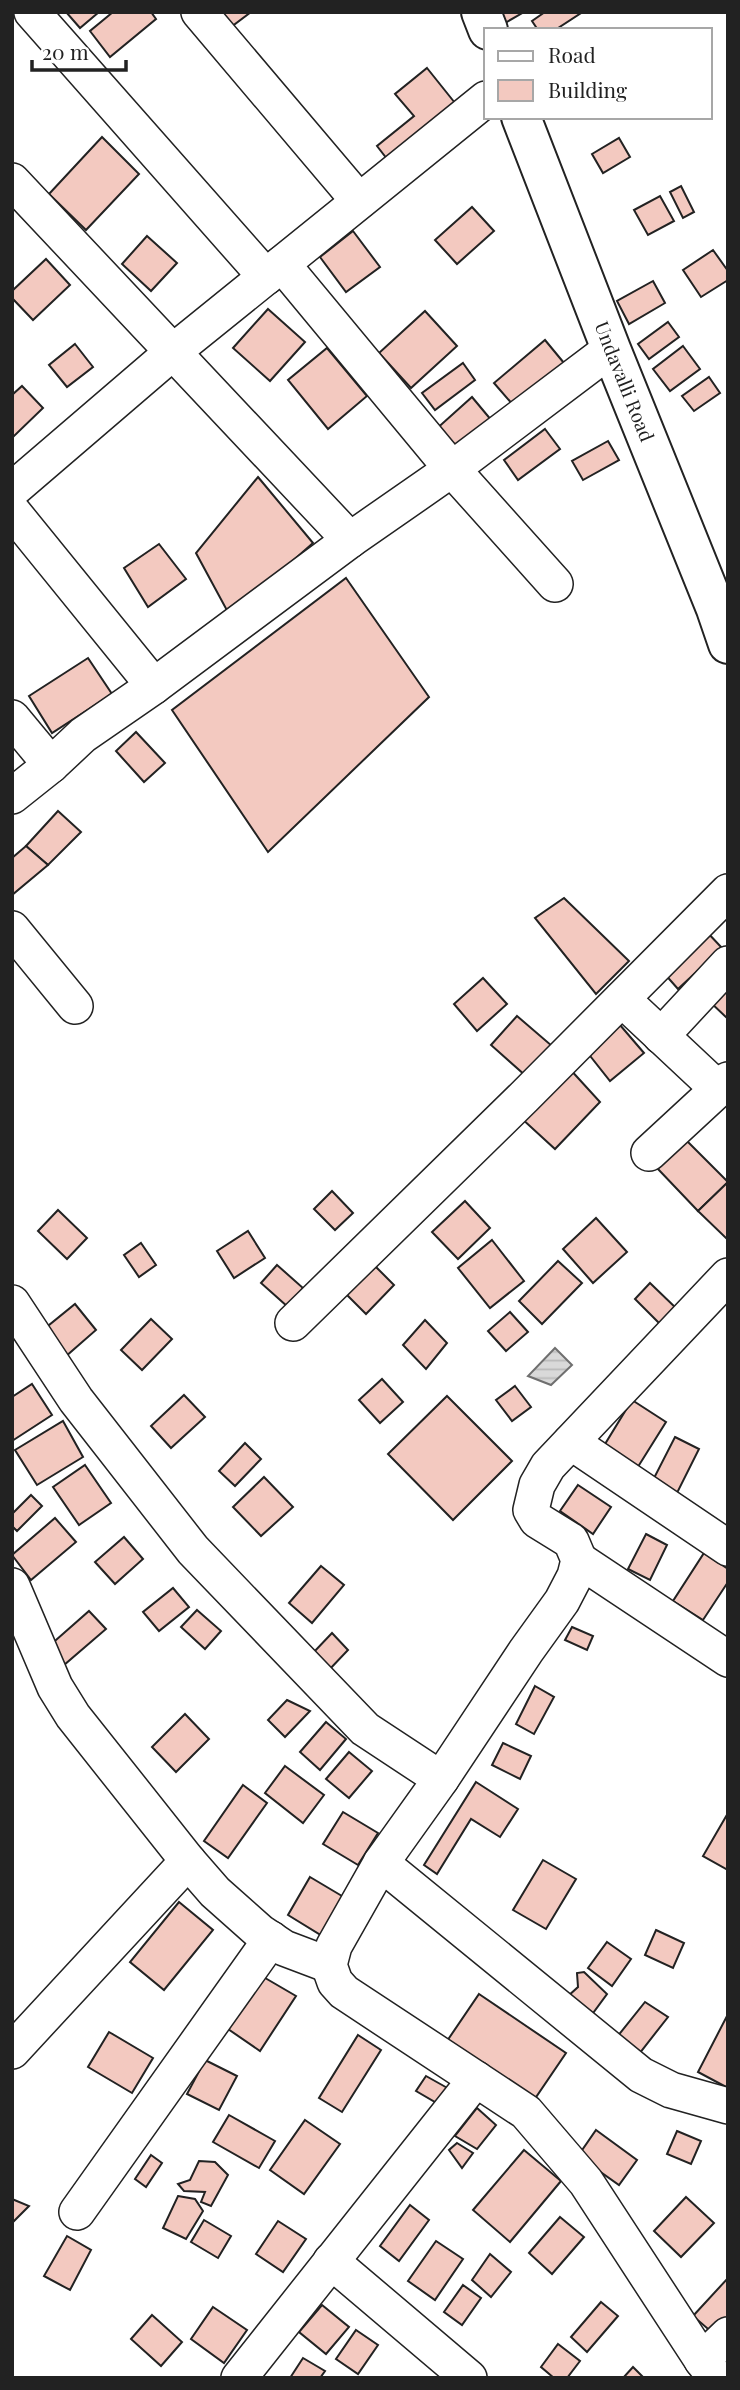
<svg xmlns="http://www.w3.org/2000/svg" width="740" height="2390" font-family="'Playfair Display',serif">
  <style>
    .water { fill: url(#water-rules); stroke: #6f6f6f; stroke-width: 2 }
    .building { fill: #f3c9c0; stroke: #222; stroke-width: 2 }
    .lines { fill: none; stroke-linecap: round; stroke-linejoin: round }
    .minor-casing { stroke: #222; stroke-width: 38 }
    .major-casing { stroke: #222; stroke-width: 42 }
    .minor { stroke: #fff; stroke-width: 35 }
    .major { stroke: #fff; stroke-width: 38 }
    .labels { text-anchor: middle; stroke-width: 5; stroke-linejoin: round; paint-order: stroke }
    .street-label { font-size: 19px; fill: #222; stroke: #fff }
  </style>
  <defs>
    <pattern id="water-rules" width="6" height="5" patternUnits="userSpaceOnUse" patternTransform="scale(1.75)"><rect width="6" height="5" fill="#d9d9d9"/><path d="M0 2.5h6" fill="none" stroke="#bababa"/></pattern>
  </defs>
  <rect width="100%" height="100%" fill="#fff"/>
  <!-- water -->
  <path class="water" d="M555,1348L572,1365L551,1385L528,1376Z"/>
  <!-- building -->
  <g class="building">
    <path d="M66,12H99L80,28Z"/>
    <path d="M113,12H151L156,19L110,57L90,31Z"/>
    <path d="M213,12H251L227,30Z"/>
    <path d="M499,12H524L505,23Z"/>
    <path d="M545,12H580L581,13L555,30H538L532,21Z"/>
    <path d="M427,68L459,108L391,164L377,146L414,116L395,94Z"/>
    <path d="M102,137L139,174L86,230L49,194Z"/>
    <path d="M619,138L630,157L603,173L592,154Z"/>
    <path d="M681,186L694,212L683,218L670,192Z"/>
    <path d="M660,196L674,221L648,235L634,210Z"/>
    <path d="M472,207L494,231L457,264L435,240Z"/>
    <path d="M353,231L380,267L346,292L320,257Z"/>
    <path d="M147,236L177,263L151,291L122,264Z"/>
    <path d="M713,250L728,271V280L701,297L683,270Z"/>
    <path d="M46,259L70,285L33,320L12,298V291Z"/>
    <path d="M653,281L665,303L629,324L617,301Z"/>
    <path d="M268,309L305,342L270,381L233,348Z"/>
    <path d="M425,311L457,346L411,388L379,353Z"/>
    <path d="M668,322L679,337L649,359L638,344Z"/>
    <path d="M545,340L564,363L514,406L494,383Z"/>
    <path d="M75,344L93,367L67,387L49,365Z"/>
    <path d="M683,346L700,369L670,391L653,369Z"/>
    <path d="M327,348L367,396L328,429L288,380Z"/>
    <path d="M463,363L475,380L435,410L422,393Z"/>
    <path d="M709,377L720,393L694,411L682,396Z"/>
    <path d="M22,386L43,408L12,438V395Z"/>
    <path d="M472,397L492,421L454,455L434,431Z"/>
    <path d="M545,429L560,449L518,480L504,460Z"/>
    <path d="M608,441L619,460L583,480L572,461Z"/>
    <path d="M258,477L313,543L230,616L196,553Z"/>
    <path d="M159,544L186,579L148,607L124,568Z"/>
    <path d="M346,578L429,697L268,852L172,710Z"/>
    <path d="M88,658L112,694L52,733L29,696Z"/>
    <path d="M136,732L165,763L144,782L116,751Z"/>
    <path d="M58,811L81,832L48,865L26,846Z"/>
    <path d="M26,846L48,865L12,895V858Z"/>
    <path d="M564,898L629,961L596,994L535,918Z"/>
    <path d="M706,931L722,948L678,989L663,972Z"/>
    <path d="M483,978L507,1004L477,1031L454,1004Z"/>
    <path d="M728,980V1019L708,1000Z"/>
    <path d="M517,1016L552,1046L526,1076L491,1045Z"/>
    <path d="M620,1025L644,1053L610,1081L587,1052Z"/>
    <path d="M568,1067L600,1102L555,1149L520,1117Z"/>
    <path d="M686,1140L728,1182L698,1211L657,1168Z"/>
    <path d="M728,1182V1240L698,1211Z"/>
    <path d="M332,1191L353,1213L335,1230L314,1209Z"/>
    <path d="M465,1201L490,1228L458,1259L432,1232Z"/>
    <path d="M58,1210L87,1238L67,1259L38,1231Z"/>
    <path d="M596,1218L627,1252L593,1283L563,1249Z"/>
    <path d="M248,1231L265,1258L234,1278L217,1251Z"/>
    <path d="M492,1240L524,1281L490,1308L458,1268Z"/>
    <path d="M141,1243L156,1265L139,1277L124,1255Z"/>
    <path d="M558,1261L582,1283L542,1324L519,1301Z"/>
    <path d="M277,1265L303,1288L288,1307L261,1283Z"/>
    <path d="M375,1266L394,1285L366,1314L347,1295Z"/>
    <path d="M650,1283L678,1310L662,1326L635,1299Z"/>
    <path d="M75,1304L96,1330L65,1357L43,1330Z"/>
    <path d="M510,1312L528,1332L506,1351L488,1331Z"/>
    <path d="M151,1319L172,1339L142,1370L121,1350Z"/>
    <path d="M425,1320L447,1343L426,1369L403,1345Z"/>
    <path d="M382,1379L403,1402L380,1423L359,1400Z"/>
    <path d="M32,1384L52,1415L12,1441V1397Z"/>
    <path d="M515,1386L531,1407L512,1421L496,1400Z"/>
    <path d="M184,1395L205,1417L171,1448L151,1426Z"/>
    <path d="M447,1396L512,1461L453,1520L388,1454Z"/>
    <path d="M632,1400L666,1422L636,1470L602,1449Z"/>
    <path d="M63,1421L83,1457L37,1485L15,1450Z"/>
    <path d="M675,1437L699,1449L677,1493L653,1480Z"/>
    <path d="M245,1443L261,1459L235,1486L219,1471Z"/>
    <path d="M85,1465L111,1503L79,1525L53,1487Z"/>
    <path d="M264,1477L293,1507L261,1536L233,1507Z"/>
    <path d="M578,1485L611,1507L593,1534L560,1511Z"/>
    <path d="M31,1495L42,1506L17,1531L12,1526V1514Z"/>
    <path d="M55,1518L76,1542L31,1580L12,1555Z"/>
    <path d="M646,1534L667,1545L650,1580L628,1569Z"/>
    <path d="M124,1537L143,1559L115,1584L95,1562Z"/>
    <path d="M704,1553L728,1569V1582L703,1620L673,1601Z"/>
    <path d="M321,1566L344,1585L312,1623L289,1603Z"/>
    <path d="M173,1588L189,1607L159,1631L143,1612Z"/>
    <path d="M197,1610L221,1631L205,1649L181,1627Z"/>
    <path d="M89,1611L106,1629L64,1665L48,1647Z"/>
    <path d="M572,1627L593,1636L587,1650L565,1640Z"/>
    <path d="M332,1633L348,1650L328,1671L312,1654Z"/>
    <path d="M535,1686L554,1697L534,1734L516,1724Z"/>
    <path d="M287,1700L310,1711L285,1737L268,1720Z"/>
    <path d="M185,1714L209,1739L176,1772L152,1747Z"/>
    <path d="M326,1722L346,1739L320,1770L300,1752Z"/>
    <path d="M503,1743L531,1756L520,1779L492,1765Z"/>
    <path d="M349,1752L372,1771L349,1798L326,1779Z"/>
    <path d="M285,1766L324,1795L303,1823L265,1793Z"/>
    <path d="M476,1782L518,1809L500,1837L471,1819L437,1874L424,1865Z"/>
    <path d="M243,1785L267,1803L228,1858L204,1841Z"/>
    <path d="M343,1812L378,1833L358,1865L323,1844Z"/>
    <path d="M728,1813V1870L703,1856Z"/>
    <path d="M543,1860L576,1879L546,1929L513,1910Z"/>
    <path d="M310,1877L347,1899L324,1937L288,1915Z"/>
    <path d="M179,1902L213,1930L164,1990L130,1962Z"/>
    <path d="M656,1930L684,1943L673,1968L645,1955Z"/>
    <path d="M607,1942L631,1959L612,1986L588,1968Z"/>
    <path d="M584,1972L607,1994L585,2024L567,1997L578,1987L577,1973Z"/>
    <path d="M260,1975L296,1996L260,2051L228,2029Z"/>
    <path d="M479,1994L566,2053L532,2103L445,2044Z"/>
    <path d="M645,2002L668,2017L639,2054L617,2037Z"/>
    <path d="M727,2016H728V2088L698,2072Z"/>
    <path d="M109,2032L153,2058L132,2093L88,2067Z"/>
    <path d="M358,2035L381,2050L342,2112L319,2098Z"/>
    <path d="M205,2060L237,2076L219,2110L187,2094Z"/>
    <path d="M426,2076L451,2090L435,2102L416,2091Z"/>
    <path d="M477,2108L496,2125L477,2149L455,2136Z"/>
    <path d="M229,2115L275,2141L259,2168L213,2142Z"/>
    <path d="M305,2120L340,2144L304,2194L270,2170Z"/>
    <path d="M596,2130L637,2160L619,2185L578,2156Z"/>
    <path d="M677,2131L701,2141L691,2164L667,2154Z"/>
    <path d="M457,2143L473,2153L462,2168L449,2150Z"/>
    <path d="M524,2150L561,2181L510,2242L473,2210Z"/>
    <path d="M151,2155L162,2163L146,2187L135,2179Z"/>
    <path d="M199,2161L215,2162L228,2175L211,2206L201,2202L205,2192L184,2191L178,2184L190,2180Z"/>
    <path d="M178,2196L195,2199L203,2211L186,2239L163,2228Z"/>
    <path d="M686,2197L714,2223L681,2257L654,2231Z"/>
    <path d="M12,2199L29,2206L12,2223Z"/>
    <path d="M410,2205L429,2220L399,2261L380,2246Z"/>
    <path d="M560,2217L584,2237L552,2274L529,2253Z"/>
    <path d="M204,2220L231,2236L218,2258L191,2242Z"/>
    <path d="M278,2221L306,2239L283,2272L256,2254Z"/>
    <path d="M67,2236L91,2250L70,2290L44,2276Z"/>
    <path d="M436,2241L463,2259L435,2300L408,2281Z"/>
    <path d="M490,2254L511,2272L491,2297L472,2280Z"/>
    <path d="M728,2278V2322L715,2335L693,2316Z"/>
    <path d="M463,2285L481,2298L462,2325L444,2312Z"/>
    <path d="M601,2302L618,2316L587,2352L571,2337Z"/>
    <path d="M322,2305L349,2327L326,2354L299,2332Z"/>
    <path d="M213,2307L247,2330L224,2363L191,2339Z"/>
    <path d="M152,2315L182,2342L161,2366L131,2339Z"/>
    <path d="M356,2330L378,2345L358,2374L336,2359Z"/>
    <path d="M558,2344L580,2361L567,2378H554L541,2367Z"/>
    <path d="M303,2358L325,2371L320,2378H290Z"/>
    <path d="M633,2367L644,2378H623Z"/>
  </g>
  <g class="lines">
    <!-- minor casing -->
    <g class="minor-casing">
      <g id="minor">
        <path d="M32,12L266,277"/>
        <path d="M199,12L359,201"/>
        <path d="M12,181L350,540"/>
        <path d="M282,264L452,469L555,584"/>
        <path d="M12,490L174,351L486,99"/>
        <path d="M12,511L154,686"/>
        <path d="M12,718L51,765"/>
        <path d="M12,796L51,765L83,735L154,686L350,540L452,469L611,349"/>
        <path d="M12,929L75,1006"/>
        <path d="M622,999L718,1089"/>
        <path d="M661,1036L728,964"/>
        <path d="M649,1153L728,1080"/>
        <path d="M12,1303L76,1400L193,1550L365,1729L441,1779"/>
        <path d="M293,1323L524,1097L728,892"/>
        <path d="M571,1442L728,1548"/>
        <path d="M579,1560L728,1659"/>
        <path d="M12,1586L55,1687L73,1716L188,1861L215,1892L260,1932L284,1948L329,1965"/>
        <path d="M381,1863L641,2075L671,2090L728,2106"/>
        <path d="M12,2051L188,1861"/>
        <path d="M77,2212L271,1939"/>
        <path d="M331,2261L469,2378"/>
        <path d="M702,2360L728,2335"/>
        <path d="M239,2378L476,2079"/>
        <path d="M716,2378L702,2360L586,2182L526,2112L344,1992L335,1982L329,1965L334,1946L381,1863L441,1779L526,1651L562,1601L575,1576L579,1560L571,1541L537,1520L531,1510L537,1485L548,1466L728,1276"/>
      </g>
    </g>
    <!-- major casing -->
    <g class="major-casing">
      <g id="major">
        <path d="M481,12L488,30"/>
        <path id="s1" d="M521,117L611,349L716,609L728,644"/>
      </g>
    </g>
    <!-- minor -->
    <use href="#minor" class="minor"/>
    <!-- major -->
    <use href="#major" class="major"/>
  </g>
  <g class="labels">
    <!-- street labels -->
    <g class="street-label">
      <text dy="7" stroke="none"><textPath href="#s1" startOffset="284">Undavalli Road</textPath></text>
    </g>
  </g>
  <!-- border -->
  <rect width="740" height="2390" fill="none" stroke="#222222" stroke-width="28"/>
  <!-- legend -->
  <rect x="484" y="28" width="228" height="91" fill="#ffffff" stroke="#a7a7a7" stroke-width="2"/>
  <rect x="498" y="51" width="35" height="10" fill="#ffffff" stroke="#a7a7a7" stroke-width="2"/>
  <text x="548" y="63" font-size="21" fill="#222222">Road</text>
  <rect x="498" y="80" width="35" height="21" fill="#f3c9c0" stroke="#a7a7a7" stroke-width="2"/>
  <text x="548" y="98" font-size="21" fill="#222222">Building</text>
  <!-- scale -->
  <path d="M32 60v10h94v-10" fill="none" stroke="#222222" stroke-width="3.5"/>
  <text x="42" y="60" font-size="21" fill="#222222" stroke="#ffffff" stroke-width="5" paint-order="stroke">20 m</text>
</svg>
